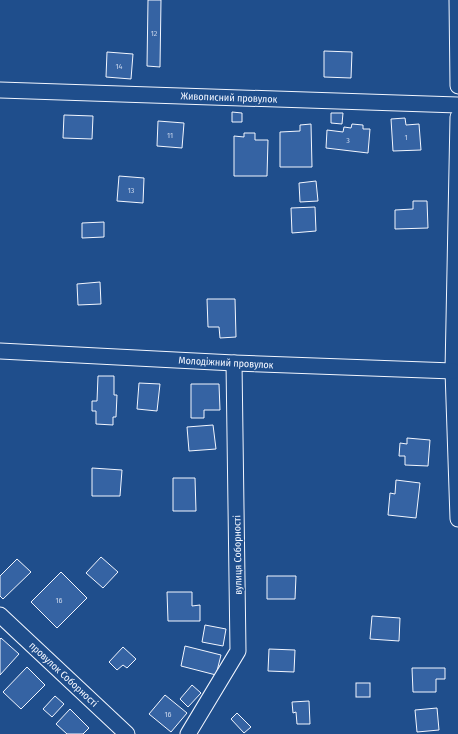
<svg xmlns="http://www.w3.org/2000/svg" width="458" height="734" font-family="'Fira Sans Condensed',sans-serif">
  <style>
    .building { fill: #3563a3; stroke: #f2f6ff }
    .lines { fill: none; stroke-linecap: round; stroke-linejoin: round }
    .minor-casing { stroke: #f2f6ff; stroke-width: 17 }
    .minor { stroke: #1f4e8c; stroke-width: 15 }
    .labels { text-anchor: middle; stroke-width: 3; stroke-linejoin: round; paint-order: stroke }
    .number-label { font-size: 8px; fill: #c3d1e8 }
    .street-label { font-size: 10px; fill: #f2f6ff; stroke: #1f4e8c }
  </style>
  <rect width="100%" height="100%" fill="#1f4e8c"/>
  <!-- building -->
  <g class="building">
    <path d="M148,0H161L160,67L147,66Z"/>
    <path d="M324,51L352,52L351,78L324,77Z"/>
    <path d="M107,52L133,54L131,79L106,77Z"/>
    <path d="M232,112L242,113V122H232Z"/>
    <path d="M331,113H343L342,124L331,123Z"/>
    <path d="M64,115L93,116L92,139L63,138Z"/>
    <path d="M405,118L406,125L419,124L421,150L393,151L391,119Z"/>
    <path d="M158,121L184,123L182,148L157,146Z"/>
    <path d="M311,124L312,167H280V132L300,131V125Z"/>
    <path d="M352,124L363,125V129H370L368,153L326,148L327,130L343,132L344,127L351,128Z"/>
    <path d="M244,133H255V140H268L267,176H234V136L244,137Z"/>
    <path d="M119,176L144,178L143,203L117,201Z"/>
    <path d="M316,181L318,201L300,202L299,183Z"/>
    <path d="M413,201H427L428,228L395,229V210L413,209Z"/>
    <path d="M315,207L316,231L292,233L291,208Z"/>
    <path d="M104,222V237L82,238V223Z"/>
    <path d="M100,282L101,304L78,305L77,284Z"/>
    <path d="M207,299H235L236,337L220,338L219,327H208Z"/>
    <path d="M98,376H114V395H117L116,417H113V425L96,424V411H92V401H97Z"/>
    <path d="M139,383L160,384L157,411L137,409Z"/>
    <path d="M191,384H219L220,410H204V418H191Z"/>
    <path d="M213,425L216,449L189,451L187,427Z"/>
    <path d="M407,438L430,440L428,466L405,465V456H399L400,443L407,444Z"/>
    <path d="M92,468L122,470L120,496H92Z"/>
    <path d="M173,478H195L196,511H173Z"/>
    <path d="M396,480L420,483L416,518L388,515L390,493L395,494Z"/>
    <path d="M101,557L118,572L103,588L86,573Z"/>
    <path d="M17,559L31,572L3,599L0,596V576Z"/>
    <path d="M61,572L87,598L57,628L31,602Z"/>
    <path d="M267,576H296L295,599H267Z"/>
    <path d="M167,592H192V606L200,605V621H168Z"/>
    <path d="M372,616L400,618L399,641L370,639Z"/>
    <path d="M205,625L226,629L223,646L202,642Z"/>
    <path d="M1,638L19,654L0,675V639Z"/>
    <path d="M185,646L221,655L216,675L181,666Z"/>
    <path d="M123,647L136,659L127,668L123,665L117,670L109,662Z"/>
    <path d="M269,649L295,650L294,672L268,671Z"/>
    <path d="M27,667L45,685L21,709L3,692Z"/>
    <path d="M412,668H445V679H436V692H413Z"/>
    <rect x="356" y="683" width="14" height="14"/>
    <path d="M192,685L201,693L188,707L180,699Z"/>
    <path d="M165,695L187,713L171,732L149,714Z"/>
    <path d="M55,696L64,704L52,717L43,709Z"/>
    <path d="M309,701L310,724H297L296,712L293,713L292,702Z"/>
    <path d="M437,708L439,730L417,732L415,710Z"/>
    <path d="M70,709L89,728L83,734H67L56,724Z"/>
    <path d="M237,713L251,727L244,733L231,719Z"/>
  </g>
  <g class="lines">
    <!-- minor casing -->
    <g class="minor-casing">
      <g id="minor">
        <path d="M457,0L458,86"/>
        <path d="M0,90L458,105"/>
        <path d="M458,117L453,371L458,519"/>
        <path d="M0,351L234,363L453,371"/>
        <path d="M0,615L127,734"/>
        <path d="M188,734L238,651L234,363"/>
      </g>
    </g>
    <!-- minor -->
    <use href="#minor" class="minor"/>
  </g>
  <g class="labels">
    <!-- number labels -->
    <g class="number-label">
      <text x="154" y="36">12</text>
      <text x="119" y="69">14</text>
      <text x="170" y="138">11</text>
      <text x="406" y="140">1</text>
      <text x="348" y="143">3</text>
      <text x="131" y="193">13</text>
      <text x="59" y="603">16</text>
      <text x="168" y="717">16</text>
    </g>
    <!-- street labels -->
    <g class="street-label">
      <text transform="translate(229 97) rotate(2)" y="4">Живописний провулок</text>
      <text transform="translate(226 362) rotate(3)" y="4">Молодіжний провулок</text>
      <text transform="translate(237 555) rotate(-91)" y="4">вулиця Соборності</text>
      <text transform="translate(64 674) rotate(43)" y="4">провулок Соборності</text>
    </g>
  </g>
</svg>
